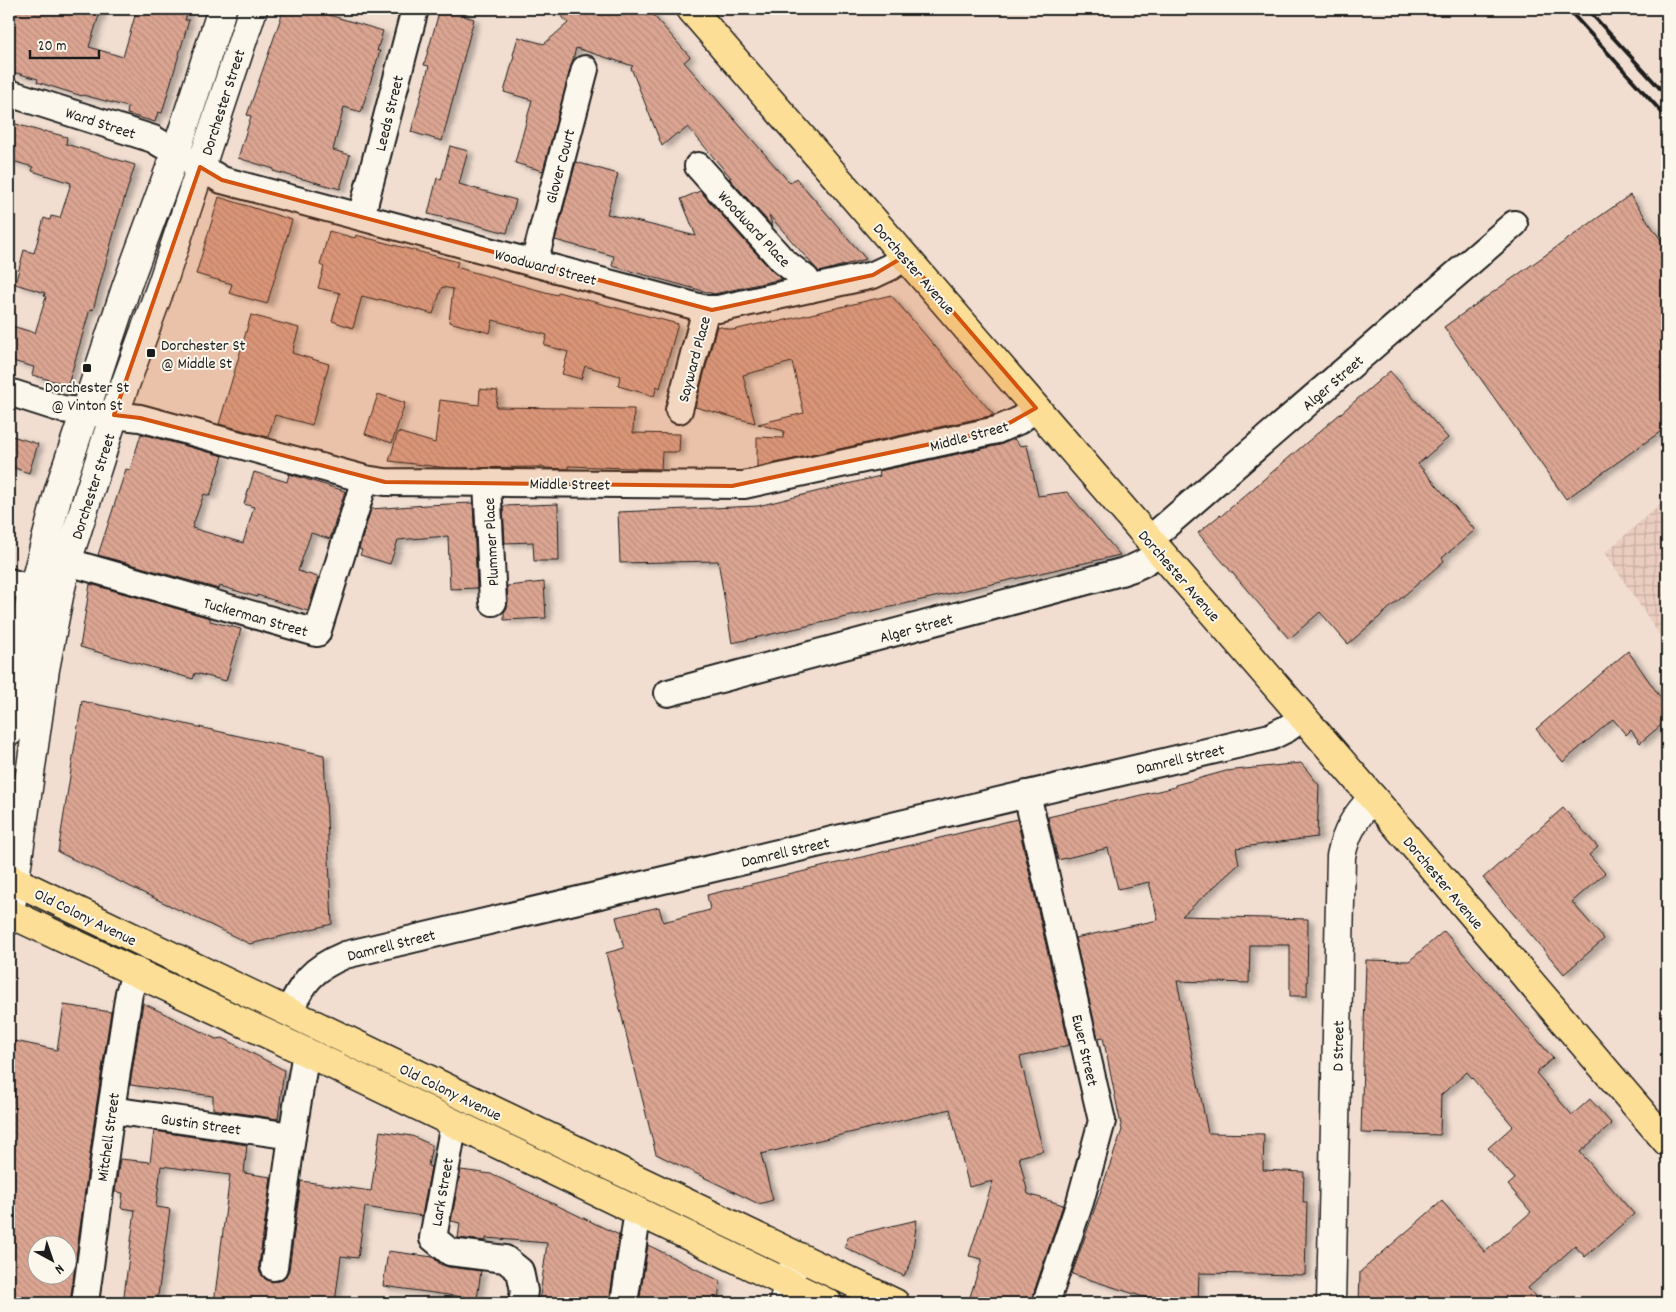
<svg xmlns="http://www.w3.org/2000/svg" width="1676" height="1312" font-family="Dekko,sans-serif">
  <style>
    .industrial { fill: url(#industrial-grid) }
    .building { fill: url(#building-back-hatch); stroke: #1c1c1c; fill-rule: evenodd; filter: url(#shadow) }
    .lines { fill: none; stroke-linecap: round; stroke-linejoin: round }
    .minor-casing { stroke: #1c1c1c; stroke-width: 30 }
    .tertiary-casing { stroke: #1c1c1c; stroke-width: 31 }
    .secondary-casing { stroke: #1c1c1c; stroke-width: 31 }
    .primary-casing { stroke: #1c1c1c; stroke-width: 31 }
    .minor { stroke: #fbf7ec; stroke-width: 26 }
    .tertiary { stroke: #fbf7ec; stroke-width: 28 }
    .secondary { stroke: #fbf7ec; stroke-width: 28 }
    .primary { stroke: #fcde96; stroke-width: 28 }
    .rail { stroke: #1c1c1c; stroke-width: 4 }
    .marked { fill: #d4530e; fill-opacity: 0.2; stroke: #d4530e; stroke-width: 4; stroke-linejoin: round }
    .poi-dot { fill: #1c1c1c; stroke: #fbf7ec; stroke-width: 2 }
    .labels { text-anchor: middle; stroke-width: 4; stroke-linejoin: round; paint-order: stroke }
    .street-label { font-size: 16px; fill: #1c1c1c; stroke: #fbf7ec }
    .poi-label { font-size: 16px; fill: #1c1c1c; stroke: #fbf7ec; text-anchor: start }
  </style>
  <defs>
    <pattern id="industrial-grid" width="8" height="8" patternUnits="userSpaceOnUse" patternTransform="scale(1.25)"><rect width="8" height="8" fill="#eacdbe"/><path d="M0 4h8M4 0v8" fill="none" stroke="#c8afa3"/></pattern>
    <pattern id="building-back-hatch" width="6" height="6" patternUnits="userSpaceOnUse" patternTransform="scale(1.25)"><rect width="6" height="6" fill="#dba592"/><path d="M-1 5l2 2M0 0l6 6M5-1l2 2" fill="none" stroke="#bb8d7d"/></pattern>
    <filter id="shadow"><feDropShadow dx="5.5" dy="3" stdDeviation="2.5" flood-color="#0004"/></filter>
  </defs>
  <rect width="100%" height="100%" fill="#f1ded1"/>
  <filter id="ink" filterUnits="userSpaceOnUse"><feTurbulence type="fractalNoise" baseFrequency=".02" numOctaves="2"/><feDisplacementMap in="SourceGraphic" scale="10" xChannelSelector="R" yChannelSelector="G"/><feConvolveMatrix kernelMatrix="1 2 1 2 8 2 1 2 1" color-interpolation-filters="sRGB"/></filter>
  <g filter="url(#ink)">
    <!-- industrial -->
    <path class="industrial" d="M1667,498V646L1605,553Z"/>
    <!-- building -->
    <g class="building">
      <path d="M9,9H101L89,47L123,57L137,9H189L185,20H189L162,113L158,112L155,122L127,114L128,107L83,95L82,96L37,82L38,79L9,71Z"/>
      <path d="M284,9H309L383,31L377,51H380L361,112L344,107L333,150L350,155L340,189L273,171L274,169L238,158L251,116L247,115Z"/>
      <path d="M440,9H466L464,16L474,19L442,141L411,132L429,66L424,65Z"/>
      <path d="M555,9H648L690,57L684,62L790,183L796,178L866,259L819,272L769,215L773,227L729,178H731L688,127L679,134L677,133L662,146L631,68L633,66L576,48L543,171L515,163L532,100L504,92L514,56L513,55L518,37L544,44L568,23Z"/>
      <path d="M9,122L43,132L44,131L67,137L66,144L135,165L117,222L93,310L90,309L68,385L32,375L34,367L9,360V325L35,333L46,297L44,296L45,293L15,284L24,250L34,253L44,218L50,220L51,216L60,218L71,183L32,171L33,167L9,160Z"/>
      <path d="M450,146L468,151L459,184L516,200L507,233L449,218V219L428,214L437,178L441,180Z"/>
      <path d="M576,162L618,174L607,214L696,236L681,199L700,191L772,271L782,279L714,294L612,266L614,256L555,240Z"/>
      <path d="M1630,195L1667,249V427L1566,499L1444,327Z"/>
      <path d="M219,197L292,220L267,304L229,293L232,284L196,274Z"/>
      <path d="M329,231L355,238L356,235L458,262L456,267L504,281L557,295L558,292L583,299L678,324L660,388L657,386L654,396L618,386L620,376L585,366L581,379L562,374L568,352L544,345L547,335L493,320L490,333L449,322L453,289L442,287L433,314L379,299L378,300L362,296L353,328L332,321L340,293L318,288L324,267L320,265Z"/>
      <path d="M891,295L994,415L757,467V437L783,438L784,431L758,424L804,413L792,362L743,375L755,423L695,407L717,326L733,330L772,321L773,323Z"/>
      <path d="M251,315L299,328L292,353L329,364L312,425L275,415L268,437L219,424Z"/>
      <path d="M1390,371L1448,438L1418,464L1475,530L1442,558L1444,561L1348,644L1320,612L1289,639L1198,533L1220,515L1221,516Z"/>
      <path d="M480,389L498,391L496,407L634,409L633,433L680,434L679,452H662L661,469L568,466V469L545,468V467L448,468L389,461L398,432L435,443L440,400L479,405Z"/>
      <path d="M378,394L405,403L392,443L365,434Z"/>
      <path d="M141,434L223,456L210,496L204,494L192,528L243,543L254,507L244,504L254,472L287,482L289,474L345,491L330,539L311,533L298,571L318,577L308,611L257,595V597L220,586L219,589L98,555L126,469L130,470Z"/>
      <path d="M9,435L38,444L29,473L9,466Z"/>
      <path d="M1014,439L1020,446L1027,445L1038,496L1067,492L1120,555L732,643L718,561L620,563L618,512L758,506L880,476L879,471L1000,445Z"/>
      <path d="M473,503L477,588L450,589L448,536L398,540L390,564L360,555L362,550L359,549L371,509L426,505Z"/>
      <path d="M558,504L559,561H534L533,542L505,543L503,506Z"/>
      <path d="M544,582L546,618L504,620V612L507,608L508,601L507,586Z"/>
      <path d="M90,584L210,618V621L241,629L226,681L195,673L193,679L80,647Z"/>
      <path d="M1628,651L1667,707V720L1640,743L1631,730L1626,735L1613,719L1563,762L1536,729Z"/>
      <path d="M82,701L324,755L332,924L250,944L58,852Z"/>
      <path d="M1301,763L1319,785L1317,837L1236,848L1239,864L1182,916L1308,919L1307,996H1290V945H1250L1249,983L1177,981L1208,1133L1264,1134L1263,1170L1304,1172L1303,1202H1307L1305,1275L1199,1273L1198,1303H1147V1298L1072,1274L1122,1130L1103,1037L1098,1038L1075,938L1158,920L1149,882L1118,889L1108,848L1058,860L1048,817L1175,787V785L1226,771Z"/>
      <path d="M1563,808L1598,847L1589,855L1605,873L1572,902L1604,939L1564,974L1483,878Z"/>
      <path d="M1017,819L1069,1045L1020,1057L1043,1151L1019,1157L1028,1194L1063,1205L1032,1298L1031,1303H968L982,1259L969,1256L993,1181L969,1187L950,1109L761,1154L773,1200L759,1204L656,1154L606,953L624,948L616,917L659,907L663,922L710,910L707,895Z"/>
      <path d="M1444,931L1553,1058L1536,1073L1572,1115L1590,1099L1612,1124L1580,1152L1634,1214L1585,1257L1575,1246L1528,1288L1541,1303H1359L1360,1272L1442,1201L1485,1252L1531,1212L1508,1185L1515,1179L1488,1148L1513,1126L1467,1072L1441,1095L1440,1135L1361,1133L1366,960L1409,961Z"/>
      <path d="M143,1003L216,1039L223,1038L284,1070L278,1119L213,1109V1096L130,1085Z"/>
      <path d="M64,1005L111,1012L96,1108L70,1303H9V1071L15,1041L57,1050ZM38,1244H68V1274H38Z"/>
      <path d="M154,1131L247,1145L244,1173L271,1177L259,1265L260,1273L265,1279L271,1282L280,1281L286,1276L289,1270L301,1181L371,1191L380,1131L412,1136L432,1145L428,1166L431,1167L422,1216L365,1207L358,1258L341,1256L335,1303H214L230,1175L161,1166L156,1207L170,1209L157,1303H123L135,1210L121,1208L123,1193L115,1192L120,1159L150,1162Z"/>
      <path d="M461,1170L491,1174L619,1235L609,1303H539L547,1243L486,1238V1241L458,1238L460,1223L451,1221Z"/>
      <path d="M917,1220L911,1263L904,1276L844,1247L849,1236Z"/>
      <path d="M648,1245L720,1281L718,1303H639Z"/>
      <path d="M388,1251L433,1257L440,1264L448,1267L481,1271L477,1299L383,1286Z"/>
    </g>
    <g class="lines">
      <!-- minor casing -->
      <g class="minor-casing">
        <g id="minor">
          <path d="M9,93L153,139L222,180L706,309H718L873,275L890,267L905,256"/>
          <path d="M698,166L783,261L806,279L810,289"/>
          <path d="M361,217L415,9"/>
          <path d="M534,263L585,69"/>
          <path d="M9,392L62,409L140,418L365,479L385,482L744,485L997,430L1018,421L1036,408"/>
          <path d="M679,410L706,309"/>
          <path d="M487,482L493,602"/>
          <path d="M1149,540L1514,224"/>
          <path d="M47,556L317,633L365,479"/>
          <path d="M9,582L53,595"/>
          <path d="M668,693L1121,572C1136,568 1148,562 1160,551"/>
          <path d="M1027,794L1102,1121L1080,1202L1046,1303"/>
          <path d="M288,1012C304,982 311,969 345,955L1270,737L1288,728L1303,717"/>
          <path d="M111,1110L292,1136"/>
          <path d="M454,1123L433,1238L450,1252L505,1259L520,1271L524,1291L522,1303"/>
          <path d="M274,1267L292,1136L306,1052"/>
          <path d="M85,1303L111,1110L129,993L136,971"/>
          <path d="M624,1303L638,1211"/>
        </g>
      </g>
      <!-- tertiary casing -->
      <g class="tertiary-casing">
        <path id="tertiary" d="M784,1303L787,1284L795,1263"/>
      </g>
      <!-- secondary casing -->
      <g class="secondary-casing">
        <g id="secondary">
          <path d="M9,732L30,601L59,490L127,285L176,152L222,9"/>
          <path d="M9,921L45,669L59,596L67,562L114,415L163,281L253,9"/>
          <path d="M1331,1303L1341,856C1346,832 1356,815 1373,798"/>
        </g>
      </g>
      <!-- primary casing -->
      <g class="primary-casing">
        <g id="primary">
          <path d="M691,9L1373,798L1667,1142"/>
          <path d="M9,878L895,1303"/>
          <path d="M9,913L306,1052L828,1303"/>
        </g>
      </g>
      <!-- minor -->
      <use href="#minor" class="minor"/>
      <!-- tertiary -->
      <use href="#tertiary" class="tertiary"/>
      <!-- secondary -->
      <use href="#secondary" class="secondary"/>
      <!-- primary -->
      <use href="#primary" class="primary"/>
      <!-- rail -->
      <g class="rail">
        <path d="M1568,9L1667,118"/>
        <path d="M1587,9L1667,96"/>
      </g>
    </g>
  </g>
  <!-- marked area -->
  <path class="marked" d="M200,167L222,180L712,310L873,275L905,256L1036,408L997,430L732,486L385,482L140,418L114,415Z"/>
  <!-- markers -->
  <g class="poi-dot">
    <rect x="146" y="348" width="10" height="10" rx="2.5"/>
    <rect x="82" y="363" width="10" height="10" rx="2.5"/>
  </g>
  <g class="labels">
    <!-- street labels -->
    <g class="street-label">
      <text transform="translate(222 102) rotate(-72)" y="6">Dorchester Street</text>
      <text transform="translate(388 113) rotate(-76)" y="6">Leeds Street</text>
      <text transform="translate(101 122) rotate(18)" y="6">Ward Street</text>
      <text transform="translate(559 166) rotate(-75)" y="6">Glover Court</text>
      <text transform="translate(755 228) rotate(47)" y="6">Woodward Place</text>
      <text transform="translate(546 266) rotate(15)" y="6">Woodward Street</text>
      <text transform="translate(915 268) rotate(49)" y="6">Dorchester Avenue</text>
      <text transform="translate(693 359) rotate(-75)" y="6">Sayward Place</text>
      <text transform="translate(1332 382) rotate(-41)" y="6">Alger Street</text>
      <text transform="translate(969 435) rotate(-15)" y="6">Middle Street</text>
      <text transform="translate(570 483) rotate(1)" y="6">Middle Street</text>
      <text transform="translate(92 486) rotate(-72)" y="6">Dorchester Street</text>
      <text transform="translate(490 542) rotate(-93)" y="6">Plummer Place</text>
      <text transform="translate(1180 575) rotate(49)" y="6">Dorchester Avenue</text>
      <text transform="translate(256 616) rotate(16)" y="6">Tuckerman Street</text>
      <text transform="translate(916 627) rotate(-15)" y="6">Alger Street</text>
      <text transform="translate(1180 758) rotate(-13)" y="6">Damrell Street</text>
      <text transform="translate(785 851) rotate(-13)" y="6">Damrell Street</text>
      <text transform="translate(1444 882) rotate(50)" y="6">Dorchester Avenue</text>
      <text transform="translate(86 916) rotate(26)" y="6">Old Colony Avenue</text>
      <text transform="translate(391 944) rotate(-14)" y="6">Damrell Street</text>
      <text transform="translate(1337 1046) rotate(-89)" y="6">D Street</text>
      <text transform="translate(1086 1050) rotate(77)" y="6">Ewer Street</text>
      <text transform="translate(451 1091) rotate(26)" y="6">Old Colony Avenue</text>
      <text transform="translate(201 1123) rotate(8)" y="6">Gustin Street</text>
      <text transform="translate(107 1137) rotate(-82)" y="6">Mitchell Street</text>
      <text transform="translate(441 1192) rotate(-80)" y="6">Lark Street</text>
    </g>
    <!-- poi labels -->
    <g class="poi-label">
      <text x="161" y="350">Dorchester St<tspan x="161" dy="18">@ Middle St</tspan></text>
      <text x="87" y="392" text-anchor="middle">Dorchester St<tspan x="87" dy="18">@ Vinton St</tspan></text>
    </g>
  </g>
  <!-- margin -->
  <rect width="1676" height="1312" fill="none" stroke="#fbf7ec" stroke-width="30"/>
  <rect x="15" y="15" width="1646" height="1282" fill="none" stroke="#1c1c1c" stroke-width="2" filter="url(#ink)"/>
  <!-- north arrow -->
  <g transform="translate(52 1260) rotate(140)"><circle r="24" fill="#fbf7ec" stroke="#a29f99"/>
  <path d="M0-4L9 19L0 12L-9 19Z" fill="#1c1c1c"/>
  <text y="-8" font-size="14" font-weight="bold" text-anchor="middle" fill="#1c1c1c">N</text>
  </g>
  <!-- scale -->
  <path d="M30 50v8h69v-8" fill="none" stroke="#1c1c1c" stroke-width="2.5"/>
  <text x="38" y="50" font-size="15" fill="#1c1c1c" stroke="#fbf7ec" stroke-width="4" paint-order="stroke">20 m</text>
</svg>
